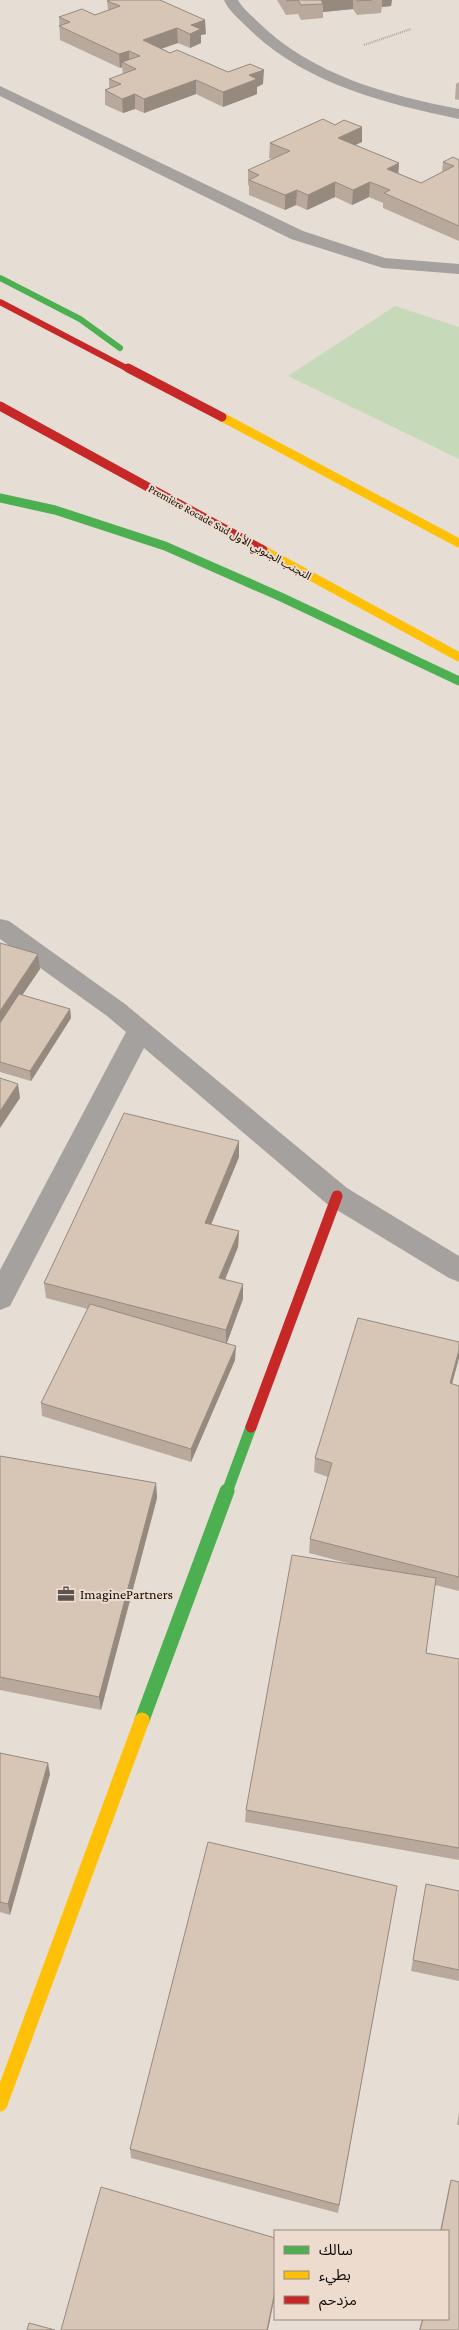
<svg xmlns="http://www.w3.org/2000/svg" width="459" height="2330" font-family="'Crimson Pro','Noto Sans Arabic',serif">
  <style>
    .green { fill: #c6dab9 }
    .lines { fill: none; stroke-linecap: round; stroke-linejoin: round }
    .path { stroke: #aaa6a1; stroke-width: 2; stroke-dasharray: 1 1; stroke-linecap: butt }
    .street { fill: #a5a19e; fill-rule: evenodd }
    .fast-far3 { stroke: #4caf50; stroke-width: 6 }
    .fast-far2 { stroke: #4caf50; stroke-width: 9 }
    .fast-far1 { stroke: #4caf50; stroke-width: 11 }
    .fast { stroke: #4caf50; stroke-width: 15 }
    .slow-far1 { stroke: #ffc107; stroke-width: 9 }
    .slow { stroke: #ffc107; stroke-width: 15 }
    .jam-far2 { stroke: #c62828; stroke-width: 6 }
    .jam-far1 { stroke: #c62828; stroke-width: 9 }
    .jam { stroke: #c62828; stroke-width: 11 }
    .wall { fill: #b9a99d }
    .shaded-wall { fill: #968a7f }
    .building { fill: #d7c5b6; stroke: #968a7f }
    .labels { text-anchor: middle; stroke-width: 4; stroke-linejoin: round; paint-order: stroke }
    .far-street-label { font-size: 11px; fill: #110b07; stroke: #eddcce }
    .poi-label { font-size: 14px; fill: #110b07; stroke: #eddcce; text-anchor: start }
  </style>
  <rect width="100%" height="100%" fill="#e6ddd5"/>
  <!-- green -->
  <path class="green" d="M395,306L459,327V459L288,376Z"/>
  <g class="lines">
    <!-- path -->
    <path class="path" d="M364,45L411,29"/>
    <!-- street -->
    <g class="street">
      <path d="M224,0H238C242,8 252,16 258,22C312,75 387,95 459,109V119C383,103 302,83 246,26C238,18 228,10 224,0Z"/>
      <path d="M0,86L303,231L385,258L459,264V274L383,268L291,239L0,96Z"/>
      <path d="M0,919L9,921L125,1004L347,1188L459,1256V1282L449,1278L327,1204L144,1048L10,1306L0,1310V1270L126,1032L107,1016L0,939Z"/>
    </g>
    <!-- fast-far3 -->
    <path class="fast-far3" d="M0,278L80,319L120,348"/>
    <!-- fast-far2 -->
    <path class="fast-far2" d="M0,498L55,510L165,546L281,597L459,681"/>
    <!-- fast-far1 -->
    <path class="fast-far1" d="M227,1492L251,1427"/>
    <!-- fast -->
    <path class="fast" d="M142,1720L227,1491"/>
    <!-- slow-far1 -->
    <g class="slow-far1">
      <path d="M222,417L459,543"/>
      <path d="M263,550L459,657"/>
    </g>
    <!-- slow -->
    <path class="slow" d="M0,2104L142,1720"/>
    <!-- jam-far2 -->
    <path class="jam-far2" d="M0,302L130,370"/>
    <!-- jam-far1 -->
    <g class="jam-far1">
      <path d="M128,368L222,417"/>
      <path d="M0,406L263,550"/>
    </g>
    <!-- jam -->
    <path class="jam" d="M251,1427L337,1196"/>
  </g>
  <!-- wall -->
  <g class="wall">
    <path d="M277,0H392L391,6L382,7L381,13L357,15L353,9L323,12V18L301,20L298,14L286,15Z"/>
    <path d="M107,1L206,34L201,35V43L190,48L178,43L161,48L170,53L263,84L257,87V94L223,107L196,94L144,113L135,109L123,113L105,105V90L109,88V79L123,74L122,67L120,68L60,40L59,17L95,15L108,10Z"/>
    <path d="M459,82V100L455,99L456,84Z"/>
    <path d="M335,125L362,127V142L355,145L399,163L398,173L421,183L442,172L443,162L459,160V241L383,208V203L369,197L352,205L335,197L307,210L296,205L285,210L249,195V186L248,185V170L273,159L269,158L270,143Z"/>
    <path d="M0,943L38,954L40,969L22,995L70,1009L71,1018L31,1081L0,1072Z"/>
    <path d="M239,1141V1157L211,1225L239,1231L238,1247L225,1280L243,1284V1299L227,1343L235,1360L191,1462L42,1416L41,1403L88,1309L46,1298L44,1283Z"/>
    <path d="M459,1342V1358L452,1384L459,1386V1591L435,1585L426,1653L459,1659V1860L245,1822L246,1810L355,1565L309,1553L310,1539L328,1477L314,1472L315,1458Z"/>
    <path d="M0,1456L156,1483L157,1498L101,1710L0,1690Z"/>
    <path d="M0,1753L50,1774L10,1915L0,1912Z"/>
    <path d="M426,1884L459,1891V1981L411,1971Z"/>
    <path d="M397,1886L338,2213L131,2158L130,2149Z"/>
    <path d="M459,2112V2125H457Z"/>
    <path d="M451,2180L459,2330H419L422,2319H448V2231H440L449,2187Z"/>
  </g>
  <!-- shaded-wall -->
  <g class="shaded-wall">
    <path d="M319,0H353V9L323,12V4Z"/>
    <path d="M382,0H392L391,6L382,7Z"/>
    <path d="M205,20L206,34L201,35V43L190,48V34L191,25Z"/>
    <path d="M177,28L178,43L144,55L143,40Z"/>
    <path d="M129,51V65L122,62V67L120,68L119,54Z"/>
    <path d="M264,70L263,84L257,87V94L223,107V92L249,75Z"/>
    <path d="M196,80V94L144,113V99Z"/>
    <path d="M135,94V109L123,113L122,99Z"/>
    <path d="M362,127V142L337,153L338,138Z"/>
    <path d="M399,163L398,178L387,169Z"/>
    <path d="M335,182V197L307,210L308,195Z"/>
    <path d="M370,182L369,197L352,205L353,190Z"/>
    <path d="M297,190L296,205L285,210V195Z"/>
    <path d="M38,954L40,969L0,1028V1011Z"/>
    <path d="M70,1009L71,1018L31,1081L30,1071Z"/>
    <path d="M18,1084L20,1098L0,1128V1111Z"/>
    <path d="M239,1141V1157L205,1239V1223Z"/>
    <path d="M239,1231L238,1247L219,1294V1278Z"/>
    <path d="M243,1284V1299L226,1345V1330Z"/>
    <path d="M236,1346L235,1360L191,1462V1449Z"/>
    <path d="M459,1350V1358L448,1398L450,1383Z"/>
    <path d="M156,1483L157,1498L101,1710L99,1697Z"/>
    <path d="M48,1763L50,1774L10,1915L8,1904Z"/>
    <path d="M275,2291V2295L268,2330H267Z"/>
  </g>
  <!-- building -->
  <g class="building">
    <path d="M110,0H160L205,20L191,25L201,29L190,34L177,28L143,40L170,53L177,50L228,72L250,64L264,70L249,75L257,79L223,92L196,80L144,99L135,94L122,99L105,90L121,84L109,79L136,69L122,62L140,56L129,51L119,54L59,26L70,22L59,17L82,9L95,15L120,6L107,1Z"/>
    <path d="M286,0H321L323,4L301,5L298,0L287,1Z"/>
    <path d="M357,0H372L357,1Z"/>
    <path d="M323,119L335,125L344,120L362,127L338,138L399,163L387,169L421,183L454,166L443,162L453,157L459,160V226L384,193L390,190L370,182L353,190L335,182L308,195L297,190L285,195L249,180L259,175L248,170L290,151L270,143Z"/>
    <path d="M0,943L38,954L0,1011Z"/>
    <path d="M19,994L70,1009L30,1071L0,1062V1023Z"/>
    <path d="M0,1078L18,1084L0,1111Z"/>
    <path d="M124,1113L239,1141L205,1223L239,1231L219,1278L243,1284L226,1330L44,1283Z"/>
    <path d="M90,1304L236,1346L191,1449L41,1403Z"/>
    <path d="M358,1318L459,1342V1350L450,1383L459,1386V1577L310,1539L332,1463L315,1458Z"/>
    <path d="M0,1456L156,1483L99,1697L0,1677Z"/>
    <path d="M292,1555L436,1578L426,1653L459,1659V1848L246,1810Z"/>
    <path d="M0,1753L48,1763L8,1904L0,1902Z"/>
    <path d="M208,1842L397,1886L339,2205L130,2149Z"/>
    <path d="M426,1884L459,1891V1970L413,1960Z"/>
    <path d="M451,2180L459,2182V2330H420L423,2319H448V2231H441Z"/>
    <path d="M101,2187L275,2238V2291L267,2330H61Z"/>
    <path d="M29,2323L55,2330H27Z"/>
  </g>
  <!-- icons -->
  <defs>
    <g id="office-bare" transform="scale(1.35)"><path d="M-6-3h4V-5.5h4V-3h4V5H-6ZM-1-4.5V-3h2v-1.5ZM-6 0V1H6V0Z" fill="#5c544f" stroke="#eddcce" stroke-width="2.5" paint-order="stroke"/></g>
  </defs>
  <g fill-rule="evenodd">
    <use href="#office-bare" x="66" y="1594"/>
  </g>
  <g class="labels">
    <!-- far-street labels -->
    <g class="far-street-label">
      <text transform="translate(230 532) rotate(29)" y="4">Première Rocade Sud التجنب الجنوبي الأول</text>
    </g>
    <!-- poi labels -->
    <g class="poi-label">
      <text x="80" y="1599">ImaginePartners</text>
    </g>
  </g>
  <!-- legend -->
  <rect x="274" y="2230" width="175" height="90" fill="#eddcce" stroke="#95887e"/>
  <rect x="284" y="2246" width="25" height="8" fill="#4caf50" stroke="#95887e"/>
  <text x="319" y="2255" font-size="15" fill="#110b07">سالك</text>
  <rect x="284" y="2271" width="25" height="8" fill="#ffc107" stroke="#95887e"/>
  <text x="319" y="2280" font-size="15" fill="#110b07">بطيء</text>
  <rect x="284" y="2296" width="25" height="8" fill="#c62828" stroke="#95887e"/>
  <text x="319" y="2305" font-size="15" fill="#110b07">مزدحم</text>
</svg>
